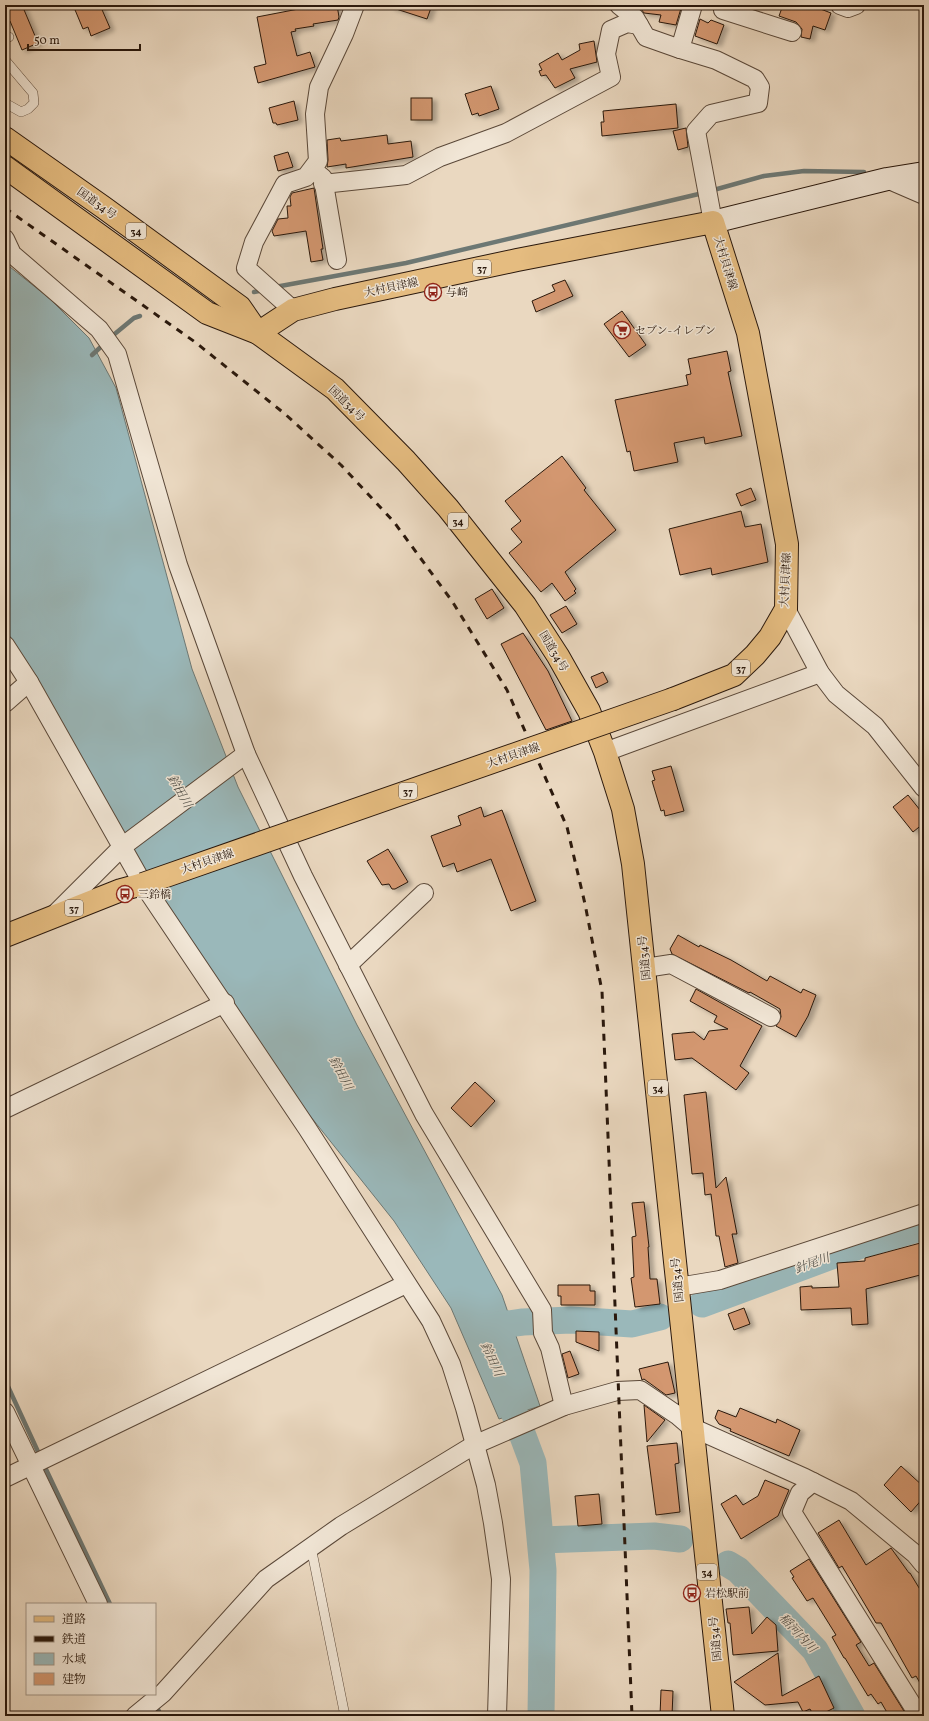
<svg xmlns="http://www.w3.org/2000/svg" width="929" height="1721" font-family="Vollkorn,'Noto Serif JP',serif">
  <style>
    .water { fill: #9ab8ba; stroke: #6d7874 }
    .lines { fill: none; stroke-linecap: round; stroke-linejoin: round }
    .stream { stroke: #6d7874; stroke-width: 4.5 }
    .river { stroke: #9ab8ba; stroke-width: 27 }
    .building { fill: #d39770; stroke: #2a180c; filter: url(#shadow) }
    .service-casing { stroke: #5a4839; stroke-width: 10 }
    .minor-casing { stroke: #5a4839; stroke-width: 20 }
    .secondary-casing { stroke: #2a180c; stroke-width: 24 }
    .primary-casing { stroke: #2a180c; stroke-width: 24 }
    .trunk-casing { stroke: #2a180c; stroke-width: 24 }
    .service { stroke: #f1e6d6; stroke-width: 9 }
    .minor { stroke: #f1e6d6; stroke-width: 18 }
    .secondary { stroke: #f1e6d6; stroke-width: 22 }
    .primary { stroke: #e5bc80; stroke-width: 22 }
    .trunk { stroke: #e5bc80; stroke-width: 22 }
    .rail { stroke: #2a180c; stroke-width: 3; stroke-dasharray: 7 7; stroke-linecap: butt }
    .primary-bridge-casing { stroke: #2a180c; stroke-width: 24; stroke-linecap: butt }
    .primary-bridge { stroke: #e5bc80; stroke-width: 22 }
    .labels { text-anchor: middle; stroke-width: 3; stroke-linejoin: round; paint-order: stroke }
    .shield { fill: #f1e6d6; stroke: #665649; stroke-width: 1 }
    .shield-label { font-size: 10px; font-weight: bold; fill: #2a180c }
    .street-label { font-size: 11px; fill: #2a180c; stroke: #f1e6d6 }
    .poi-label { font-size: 11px; fill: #2a180c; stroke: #f1e6d6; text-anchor: start }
    .water-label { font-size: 12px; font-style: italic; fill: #515049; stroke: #f1e6d6 }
  </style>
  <defs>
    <filter id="shadow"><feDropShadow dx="4.5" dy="2.5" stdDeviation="2" flood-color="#0004"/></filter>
  </defs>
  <rect width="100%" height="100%" fill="#ead8c0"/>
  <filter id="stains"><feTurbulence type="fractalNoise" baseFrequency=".005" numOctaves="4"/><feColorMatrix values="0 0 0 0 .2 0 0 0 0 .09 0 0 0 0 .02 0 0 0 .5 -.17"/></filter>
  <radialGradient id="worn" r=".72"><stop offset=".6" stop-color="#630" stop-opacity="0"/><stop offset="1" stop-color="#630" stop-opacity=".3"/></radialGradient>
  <!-- water -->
  <path class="water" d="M5,263L49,298L89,338L116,388L192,669L238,787L357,1025L502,1295L540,1406L499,1419L451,1308L394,1221L307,1112L161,897L5,634Z"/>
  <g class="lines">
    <!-- stream -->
    <g class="stream">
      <path d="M710,191L764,176L804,171L864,172"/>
      <path d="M275,287L406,263L703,193"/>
      <path d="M254,292L264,290"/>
      <path d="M111,337L134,318L140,316"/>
      <path d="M92,355L104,344"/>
      <path d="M5,1380L40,1456"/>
      <path d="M43,1463L110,1604"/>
      <path d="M156,1705L161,1716"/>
    </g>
    <!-- river -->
    <g class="river">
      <path d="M702,1304L861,1245L924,1227"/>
      <path d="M478,1328L523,1322L571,1320L632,1324L660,1317"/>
      <path d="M502,1380L533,1463L543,1570L541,1716"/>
      <path d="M541,1540L654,1536L680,1539"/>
      <path d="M728,1564L738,1570L815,1650L852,1716"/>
    </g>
  </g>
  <!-- building -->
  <g class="building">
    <path d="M5,5H22L38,43L22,50L10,21L5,23Z"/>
    <path d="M73,5H100L110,28L91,36L88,27L83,29Z"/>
    <path d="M314,5H337L339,17L338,20L313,24L314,26L295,29L296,31L291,32L297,56L310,52L315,67L258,83L254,67L266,64L257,17L314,6Z"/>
    <path d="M391,5H432L427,19L390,7Z"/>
    <path d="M638,5H682L676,25L659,22L661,15L644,13Z"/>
    <path d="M783,5H810L831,13L825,30L813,26L810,39L801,37L802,29L796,22L779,16Z"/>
    <path d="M700,19L708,23L711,20L724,25L717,44L695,36Z"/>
    <path d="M594,41L597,62L570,69L575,78L555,88L546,75L541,76L539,71L542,70L539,64L558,53L562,60L580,50L579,44Z"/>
    <path d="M491,86L499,109L479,116L478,113L472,115L465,94Z"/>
    <rect x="411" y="98" width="21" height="22"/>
    <path d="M294,101L298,120L277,125L276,123H273L269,108Z"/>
    <path d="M676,104L678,128L602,136L601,122H604L603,111Z"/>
    <path d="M686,128L688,147L678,150L673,131Z"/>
    <path d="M387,135L388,144L411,141L413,157L346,168V164L327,167L328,160L327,140L340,138L341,141Z"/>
    <path d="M288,152L293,167L278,171L274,156Z"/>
    <path d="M314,188L323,249H321L323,260L311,262L306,231L274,236L272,231L278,219L288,218L287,206H291L290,197L292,193Z"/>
    <path d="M565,280L573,296L536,312L532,301L555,291L552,285Z"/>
    <path d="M622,311L646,345L629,357L604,324Z"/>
    <path d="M727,351L731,371L728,372L742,436L705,444L704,437L674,443L678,462L634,471L630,451L627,452L615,400L688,385L686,375L691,374L688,359Z"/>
    <path d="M562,456L586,488L584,490L616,530L565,572L576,589L574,591L576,593L565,601L552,583L541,592L509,553L522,542L511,529L521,521L505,501Z"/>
    <path d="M751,488L756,500L741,506L736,494Z"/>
    <path d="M741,511L745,527L761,524L768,562L712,575L711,568L680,575L669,529Z"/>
    <path d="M492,589L504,608L487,619L475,599Z"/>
    <path d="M566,606L577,624L562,633L550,615Z"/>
    <path d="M523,633L548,671L572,721L546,730L501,644Z"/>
    <path d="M603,672L608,682L596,688L591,677Z"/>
    <path d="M671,766L684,811L665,816L664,810L661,811L652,781L655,780L652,771Z"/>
    <path d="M908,795L924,815V823L913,832L893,807Z"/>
    <path d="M481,807L484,817L502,810L536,901L511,911L491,859L457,872L454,863L443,867L431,836L461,825L458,816Z"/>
    <path d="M388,849L408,882L395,889H392L389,884L382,885L367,861Z"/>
    <path d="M678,935L699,947L700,945L731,960L767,981L770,976L801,993L803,989L816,995L808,1016L796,1037L776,1026L781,1017L780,1009L750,992L749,993L672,954L670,949Z"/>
    <path d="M696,989L762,1026L740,1066L749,1073L736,1090L692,1058L675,1060L672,1034L694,1032L704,1040L709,1031L728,1029L714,1022L717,1016L690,1001Z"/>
    <path d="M475,1082L495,1101L471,1127L451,1108Z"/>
    <path d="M706,1092L716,1188L726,1177L737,1234H732L738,1263L725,1267L719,1236H716L711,1194L705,1195L703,1173L692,1174L684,1095Z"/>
    <path d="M644,1202L649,1247H648L650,1279H657L660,1304L635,1307L631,1278L634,1277L632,1237L636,1236L632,1203Z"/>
    <path d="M924,1242V1274L866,1289L868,1324L852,1325L851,1308L801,1310L800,1287L812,1286V1288L839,1287L837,1263L865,1261V1258Z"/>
    <path d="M558,1285H590V1291H595V1305H561V1296H558Z"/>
    <path d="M744,1308L750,1324L734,1330L728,1314Z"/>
    <path d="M576,1331L599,1332V1351L576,1342Z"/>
    <path d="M570,1351L579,1374L568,1378L562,1354Z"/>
    <path d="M668,1362L675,1393L666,1395L644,1379L642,1380L639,1369Z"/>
    <path d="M644,1405L665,1420L647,1442Z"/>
    <path d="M740,1408L776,1423L777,1419L800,1430L789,1456L730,1431L731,1429L719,1424L715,1418L718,1410L736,1417Z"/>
    <path d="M677,1443L679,1463L675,1464L680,1512L656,1515L647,1446Z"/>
    <path d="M901,1466L924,1487V1497L911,1512L884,1485Z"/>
    <path d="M765,1480L789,1490L778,1516L741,1539L721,1504L736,1495L743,1505L758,1496Z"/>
    <path d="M599,1494L602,1524L578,1526L575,1496Z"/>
    <path d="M839,1520L866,1565L891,1548L909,1573H910L924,1596V1690L916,1676L912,1678L881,1623H876L842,1566L839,1568L818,1533Z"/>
    <path d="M809,1559L861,1642L856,1645L869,1666L874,1663L907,1716H889L881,1702L878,1704L871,1694L868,1696L845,1658H844L832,1637L836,1635L813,1598L807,1601L792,1578L794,1577L790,1571Z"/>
    <path d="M749,1607L752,1634L767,1617L776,1625L778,1651L733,1655L730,1623H728L726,1609Z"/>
    <path d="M778,1653L782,1696L819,1676L834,1708L818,1716H814L810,1709L803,1712L798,1702L765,1705L734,1682Z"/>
    <path d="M661,1690L673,1691L672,1716H660Z"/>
  </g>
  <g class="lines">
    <!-- service casing -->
    <g class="service-casing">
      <g id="service">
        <path d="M5,39L9,37"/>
        <path d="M5,60L33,93L34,103L28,109L21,112L5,103"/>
        <path d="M311,1547L345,1716"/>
      </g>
    </g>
    <!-- minor casing -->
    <g class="minor-casing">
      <g id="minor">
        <path d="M619,5L635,18L646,37L680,49"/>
        <path d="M693,5L680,49L716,60L755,79L760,87L758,103L711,114L696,131L713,222"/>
        <path d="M724,5L723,10L792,32"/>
        <path d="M840,5L848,8L856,5"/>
        <path d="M318,174L323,178L337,260"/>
        <path d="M887,179L924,195"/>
        <path d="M323,184L406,175L440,157L506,133L611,77L606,54L611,30L627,23L639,25"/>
        <path d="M5,239L12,254L99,329L117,354L178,565L246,754L303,876L424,1114L542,1310L543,1333L550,1348L564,1406"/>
        <path d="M293,310L246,268L254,242L285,184L306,177L318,161L315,114L319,87L344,34L355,5"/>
        <path d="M786,609L820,673L836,694L875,726L924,788"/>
        <path d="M5,645L29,682L143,884L307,1128L431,1321L451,1364L465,1408L486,1485L493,1523L501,1579L497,1716"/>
        <path d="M5,703L29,682"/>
        <path d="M605,752L820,673"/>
        <path d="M54,915L123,846L246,754"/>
        <path d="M348,965L424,893"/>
        <path d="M645,968L671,964L771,1017"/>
        <path d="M5,1109L225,1003"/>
        <path d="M678,1287L720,1280L924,1213"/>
        <path d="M5,1412L98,1604"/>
        <path d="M5,1478L406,1284"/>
        <path d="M813,1482L800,1493L792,1512L919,1716"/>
        <path d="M135,1716L163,1693L266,1579L341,1526L474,1445L564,1406L617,1391L640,1390L677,1415L691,1427L805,1478L851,1501L915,1554L924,1565"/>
      </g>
    </g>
    <!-- secondary casing -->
    <g class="secondary-casing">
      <path id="secondary" d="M713,222L887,179L924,173"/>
    </g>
    <!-- primary casing -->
    <g class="primary-casing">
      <g id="primary">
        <path d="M258,333L293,310L335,299L517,260L713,222L748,333L787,544L786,609L770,637L755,655L734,675L673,699"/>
        <path d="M5,936L121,890L143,884"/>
      </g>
    </g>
    <!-- trunk casing -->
    <g class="trunk-casing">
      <g id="trunk">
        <path d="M5,138L103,207L240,307L258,333"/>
        <path d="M5,167L207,313L258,333L335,389L406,461L448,508L525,605L558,656L589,711L605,752L623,809L633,864L723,1716"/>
      </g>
    </g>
    <!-- service -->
    <use href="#service" class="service"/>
    <!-- minor -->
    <use href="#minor" class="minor"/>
    <!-- secondary -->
    <use href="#secondary" class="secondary"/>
    <!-- primary -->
    <use href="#primary" class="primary"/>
    <!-- trunk -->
    <use href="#trunk" class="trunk"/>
    <!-- rail -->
    <path class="rail" d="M5,208L195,342L285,414L341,465L394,522L452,601L507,690L567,827L585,904L602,991L632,1716"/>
    <!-- primary-bridge casing -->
    <g class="primary-bridge-casing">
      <path id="primary-bridge" d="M143,884L673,699"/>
    </g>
    <!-- primary-bridge -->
    <use href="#primary-bridge" class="primary-bridge"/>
  </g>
  <!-- icons -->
  <defs>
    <g id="bus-ring" transform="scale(0.9)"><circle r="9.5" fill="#f1e6d6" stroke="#8f2418" stroke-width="1.5"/><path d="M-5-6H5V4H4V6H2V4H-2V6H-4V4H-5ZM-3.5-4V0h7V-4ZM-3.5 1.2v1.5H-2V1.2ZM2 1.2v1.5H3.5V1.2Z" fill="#8f2418"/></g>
    <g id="supermarket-ring" transform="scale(0.9)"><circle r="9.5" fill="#f1e6d6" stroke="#8f2418" stroke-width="1.5"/><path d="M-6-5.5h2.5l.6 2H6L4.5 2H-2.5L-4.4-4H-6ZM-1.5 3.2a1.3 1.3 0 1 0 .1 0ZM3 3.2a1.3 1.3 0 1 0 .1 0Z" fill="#8f2418"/></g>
  </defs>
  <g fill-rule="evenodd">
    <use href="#bus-ring" x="433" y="292"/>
    <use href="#supermarket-ring" x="622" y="330"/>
    <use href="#bus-ring" x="125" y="894"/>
    <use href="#bus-ring" x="692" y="1593"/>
  </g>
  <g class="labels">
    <!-- shield labels -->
    <g class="shield">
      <rect x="126" y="223" width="20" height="16" rx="3"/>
      <rect x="473" y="260" width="18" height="16" rx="3"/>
      <rect x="448" y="513" width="20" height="16" rx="3"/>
      <rect x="732" y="660" width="18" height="16" rx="3"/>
      <rect x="399" y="783" width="18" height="16" rx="3"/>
      <rect x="65" y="900" width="18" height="16" rx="3"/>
      <rect x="648" y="1080" width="20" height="16" rx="3"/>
      <rect x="697" y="1564" width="20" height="16" rx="3"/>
    </g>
    <g class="shield-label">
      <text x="136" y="235">34</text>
      <text x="482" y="272">37</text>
      <text x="458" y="525">34</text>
      <text x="741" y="672">37</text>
      <text x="408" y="795">37</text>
      <text x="74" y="912">37</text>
      <text x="658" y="1092">34</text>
      <text x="707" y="1576">34</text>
    </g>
    <!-- street labels -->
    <g class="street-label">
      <text transform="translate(97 203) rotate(35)" y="4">国道34号</text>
      <text transform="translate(726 263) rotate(73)" y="4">大村貝津線</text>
      <text transform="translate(391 287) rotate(-12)" y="4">大村貝津線</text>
      <text transform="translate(347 403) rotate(44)" y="4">国道34号</text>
      <text transform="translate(785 580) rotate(-87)" y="4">大村貝津線</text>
      <text transform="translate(554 651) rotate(59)" y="4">国道34号</text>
      <text transform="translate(513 755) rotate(-19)" y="4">大村貝津線</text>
      <text transform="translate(207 861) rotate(-19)" y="4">大村貝津線</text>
      <text transform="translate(644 958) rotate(-96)" y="4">国道34号</text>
      <text transform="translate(677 1280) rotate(-96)" y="4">国道34号</text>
      <text transform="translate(715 1639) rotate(-96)" y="4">国道34号</text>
    </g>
    <!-- poi labels -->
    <g class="poi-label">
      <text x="446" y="296">与崎</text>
      <text x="635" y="334">セブン-イレブン</text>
      <text x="138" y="898">三鈴橋</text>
      <text x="705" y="1597">岩松駅前</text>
    </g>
    <!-- water labels -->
    <g class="water-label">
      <text transform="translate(180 791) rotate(60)" y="4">鈴田川</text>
      <text transform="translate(341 1073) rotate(62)" y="4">鈴田川</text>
      <text transform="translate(812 1263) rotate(-20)" y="4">針尾川</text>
      <text transform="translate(492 1359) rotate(65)" y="4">鈴田川</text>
      <text transform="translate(798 1633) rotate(47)" y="4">稲河内川</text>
    </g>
  </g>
  <!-- margin -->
  <rect width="929" height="1721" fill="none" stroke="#ead8c0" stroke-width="20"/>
  <rect x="6" y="6" width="917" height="1709" fill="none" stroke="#2a180c" stroke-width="2"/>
  <rect x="10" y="10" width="909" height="1701" fill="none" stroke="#2a180c"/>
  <!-- legend -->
  <rect x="26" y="1603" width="130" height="92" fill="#f1e6d6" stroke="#a19485"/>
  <rect x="34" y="1616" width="20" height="6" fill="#e5bc80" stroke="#a19485"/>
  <text x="62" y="1623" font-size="12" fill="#2a180c">道路</text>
  <rect x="34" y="1636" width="20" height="6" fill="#2a180c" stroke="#a19485"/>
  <text x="62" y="1643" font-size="12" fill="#2a180c">鉄道</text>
  <rect x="34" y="1653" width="20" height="12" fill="#9ab8ba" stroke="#a19485"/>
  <text x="62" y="1663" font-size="12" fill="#2a180c">水域</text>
  <rect x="34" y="1673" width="20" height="12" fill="#d39770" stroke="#a19485"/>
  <text x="62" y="1683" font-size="12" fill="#2a180c">建物</text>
  <!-- scale -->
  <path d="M28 44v6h112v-6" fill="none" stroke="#2a180c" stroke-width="2"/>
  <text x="34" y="44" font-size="12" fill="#2a180c" stroke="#f1e6d6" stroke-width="3" paint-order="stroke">50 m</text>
  <rect width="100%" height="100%" filter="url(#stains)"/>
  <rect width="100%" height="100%" fill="url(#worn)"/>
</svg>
